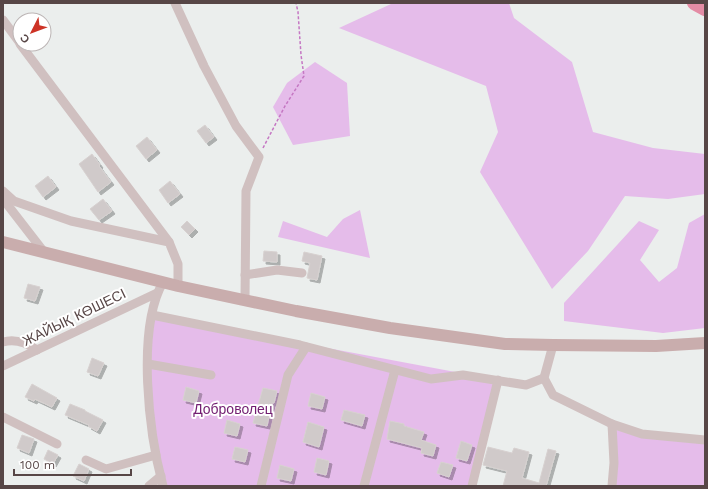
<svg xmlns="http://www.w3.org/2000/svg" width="708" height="489" font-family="'Work Sans',sans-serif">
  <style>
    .green { fill: #e5bcea }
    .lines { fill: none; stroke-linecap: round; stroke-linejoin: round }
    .river { stroke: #e48ca5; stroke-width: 14 }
    .building { fill: #d0caca; stroke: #d7d1d0; filter: url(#shadow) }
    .path { stroke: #c577c3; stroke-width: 1.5; stroke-dasharray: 3 2; stroke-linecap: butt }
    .minor { stroke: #d0c0c0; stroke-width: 9 }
    .major { stroke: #c9adad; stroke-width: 12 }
    .labels { text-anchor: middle; stroke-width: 4; stroke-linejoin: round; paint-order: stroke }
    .street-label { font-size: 14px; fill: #574646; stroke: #fff }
    .park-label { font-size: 14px; fill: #721d71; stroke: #fff }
  </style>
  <defs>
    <filter id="shadow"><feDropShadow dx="3" dy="3" stdDeviation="0" flood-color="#0004"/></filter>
  </defs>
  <rect width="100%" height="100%" fill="#ebeeed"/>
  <!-- green -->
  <g class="green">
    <path d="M391,3H509L514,18L572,62L593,132L653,148L705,154V194L668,199L625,196L588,251L552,289L480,172L498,132L486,86L339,28L391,4Z"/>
    <path d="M315,62L347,83L350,136L293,145L273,107L287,83Z"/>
    <path d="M360,210L370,258L278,237L283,221L327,237L343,219Z"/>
    <path d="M705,214V328L663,333L564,321V303L639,221L659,230L640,260L659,282L677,268L689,223Z"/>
    <path d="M152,315L498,380L475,486H165L156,455L148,364Z"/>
    <path d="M612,424L642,434L705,440V486H613Z"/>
  </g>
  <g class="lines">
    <!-- river -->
    <path class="river" d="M694,3L705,9"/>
  </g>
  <!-- building -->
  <g class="building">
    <path d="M205,125L214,137L206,143L197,131Z"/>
    <path d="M147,137L157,150L146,159L136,146Z"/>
    <path d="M92,154L100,165L99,166L111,182L98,192L79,164Z"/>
    <path d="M48,176L56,187L43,197L35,186Z"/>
    <path d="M170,181L180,194L168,203L159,190Z"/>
    <path d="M103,199L112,211L99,220L90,209Z"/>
    <path d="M187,221L195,229L189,235L181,227Z"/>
    <path d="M264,251L277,252V262L263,261Z"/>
    <path d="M304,252L322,256L317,280L307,278L310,263L302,261Z"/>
    <path d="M28,284L40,287L35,301L24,298Z"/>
    <path d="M92,358L104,363L98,376L87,372Z"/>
    <path d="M32,384L57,398L52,407L35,399L34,401L25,397Z"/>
    <path d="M186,387L199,391L196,403L183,400Z"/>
    <path d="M263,388L277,391L274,403H272L267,426L253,423Z"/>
    <path d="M311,393L325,397L322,409L308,406Z"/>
    <path d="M70,404L85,410V411L103,420L97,431L88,426L89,425L65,415Z"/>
    <path d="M344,410L365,415L362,426L341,420Z"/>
    <path d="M227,420L240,424L237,436L224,433Z"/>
    <path d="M390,421L404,424V426L424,432L421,440L436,445L433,456L421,453L422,448L387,439Z"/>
    <path d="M308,422L324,427L319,447L303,442Z"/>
    <path d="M22,435L34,439L29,453L17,448Z"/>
    <path d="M461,441L472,445L467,461L456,458Z"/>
    <path d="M235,447L248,450L245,462L232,459Z"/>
    <path d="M488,447L512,453L514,448L529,452L522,478L539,483L548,449L556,451L546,486H503L507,471L483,465Z"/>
    <path d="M48,450L58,455L53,464L44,459Z"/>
    <path d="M317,458L329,461L326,475L314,472Z"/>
    <path d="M441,462L453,465L449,477L437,473Z"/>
    <path d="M79,464L89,469L84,481L73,476Z"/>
    <path d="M280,465L294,469L291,481L277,478Z"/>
  </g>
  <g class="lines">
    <!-- path -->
    <path class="path" d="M263,148L285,106L304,76L301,55L298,12L296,3"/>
    <!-- minor -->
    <g class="minor">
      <path d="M175,3L204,66L236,126L259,157L246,191L245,300"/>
      <path d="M3,20L20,43"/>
      <path d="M20,44L169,242"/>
      <path d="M3,191L14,201L71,221L169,242L178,264V286"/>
      <path d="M3,199L44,252"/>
      <path d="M245,275L277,270L302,273"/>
      <path d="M163,282C136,330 149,434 163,486"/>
      <path d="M152,315L300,345L431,379L463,375L526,385L544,378"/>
      <path d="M3,342C16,338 27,343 37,350"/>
      <path d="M553,345L544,378L553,395L612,424L642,434L705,440"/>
      <path d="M148,364L211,375"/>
      <path d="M3,366L157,293"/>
      <path d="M3,417L57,444"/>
      <path d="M86,460L106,469L156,455"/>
      <path d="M149,486L161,476"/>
      <path d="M261,486L288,375L306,347"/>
      <path d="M364,486L395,370"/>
      <path d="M472,486L498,380"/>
      <path d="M612,486L614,463L612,424"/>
    </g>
    <!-- major -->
    <path class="major" d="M3,242L178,286L296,311L390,328L505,344L553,345L656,346L705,343"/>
  </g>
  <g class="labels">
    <!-- street labels -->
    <g class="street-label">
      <text transform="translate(74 317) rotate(-26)" y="5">ЖАЙЫҚ КӨШЕСІ</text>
    </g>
    <!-- park labels -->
    <g class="park-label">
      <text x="233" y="414">Доброволец</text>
    </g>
  </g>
  <!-- border -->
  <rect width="708" height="489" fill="none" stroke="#574646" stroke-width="8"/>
  <!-- north arrow -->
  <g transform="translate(32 32) rotate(228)"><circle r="19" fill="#ffffff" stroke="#bcb5b5"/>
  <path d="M0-3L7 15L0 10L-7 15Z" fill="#cd3326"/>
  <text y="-6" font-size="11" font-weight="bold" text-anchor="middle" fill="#574646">С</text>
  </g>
  <!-- scale -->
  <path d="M14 469v6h117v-6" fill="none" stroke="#574646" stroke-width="2"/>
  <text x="20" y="469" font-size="12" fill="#574646" stroke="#ffffff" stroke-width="3" paint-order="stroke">100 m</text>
</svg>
